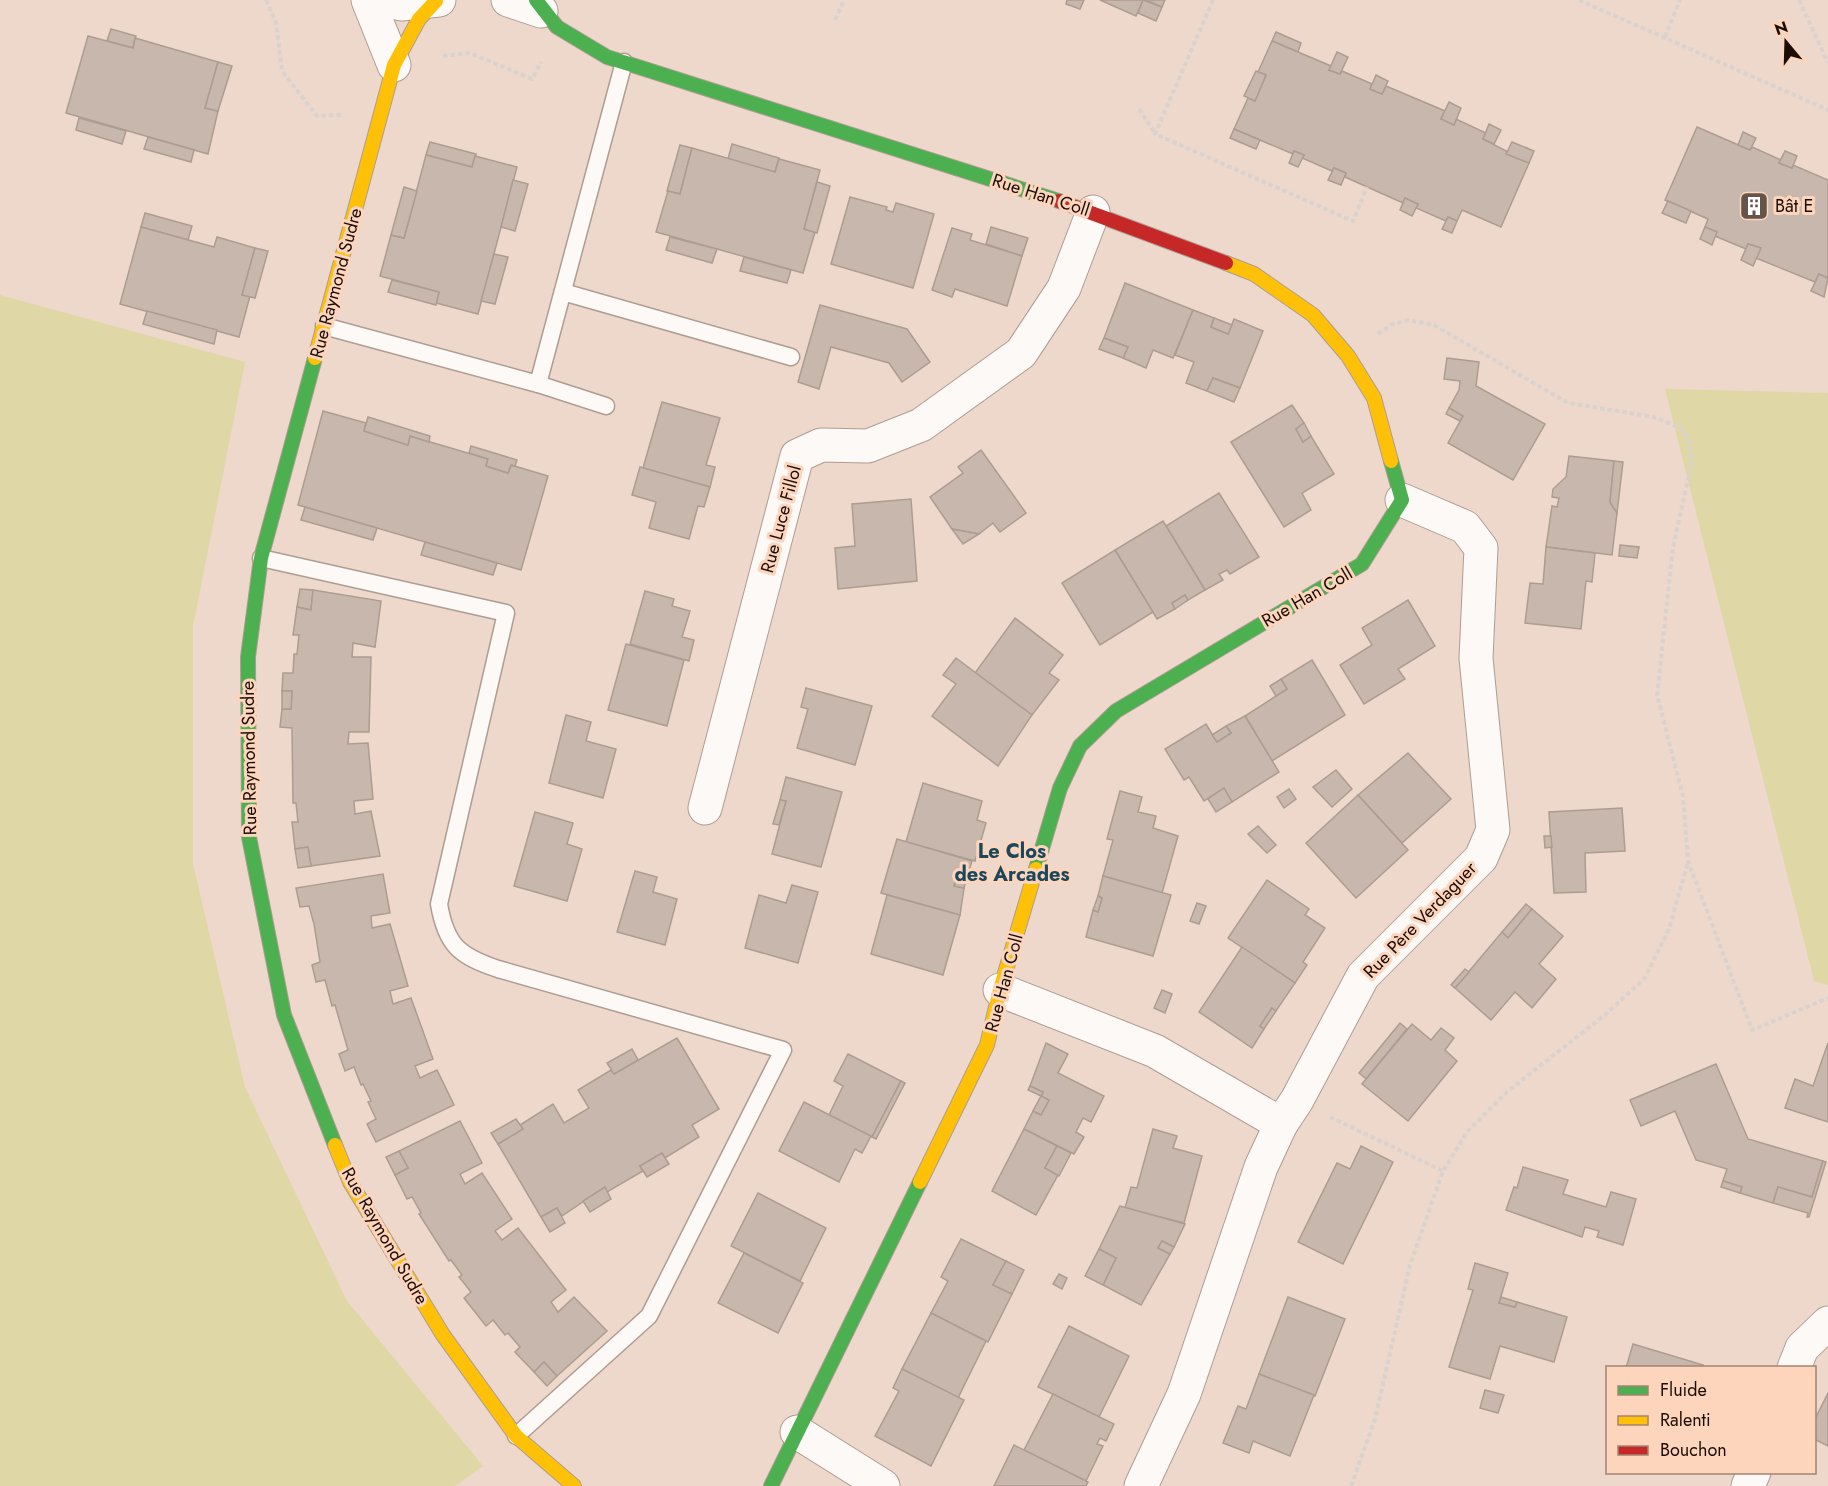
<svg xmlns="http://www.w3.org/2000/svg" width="1828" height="1486" font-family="Jost,sans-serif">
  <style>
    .green { fill: #dfd7a6 }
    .building { fill: #c8b7ad; stroke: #ad9c92; stroke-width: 1.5 }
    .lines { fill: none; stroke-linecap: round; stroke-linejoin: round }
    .lane-casing { stroke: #ae9d93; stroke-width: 19 }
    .street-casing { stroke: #ae9d93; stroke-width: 35 }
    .fast-casing { stroke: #ae9d93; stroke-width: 16 }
    .slow-casing { stroke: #ae9d93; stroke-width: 16 }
    .jam-casing { stroke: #ae9d93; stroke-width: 16 }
    .path { stroke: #d9d2ce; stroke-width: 4; stroke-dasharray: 4.5 3; stroke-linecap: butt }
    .lane { stroke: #fcf9f7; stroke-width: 16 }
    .street { stroke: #fcf9f7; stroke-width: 33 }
    .fast { stroke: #4caf50; stroke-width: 14 }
    .slow { stroke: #ffc107; stroke-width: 14 }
    .jam { stroke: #c62828; stroke-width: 14 }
    .labels { text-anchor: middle; stroke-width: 6; stroke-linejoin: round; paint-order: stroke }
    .street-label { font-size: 18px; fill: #1a0d05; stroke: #fdd4bc }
    .poi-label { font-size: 18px; fill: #1a0d05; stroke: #fdd4bc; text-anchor: start }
    .neighbourhood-label { font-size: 20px; font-weight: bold; fill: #1a475b; stroke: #fdd4bc }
  </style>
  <rect width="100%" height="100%" fill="#eed8cb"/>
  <!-- green -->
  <g class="green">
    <path d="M0,295L245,362L193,627V864L245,1087L347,1301L483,1466L455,1486H0Z"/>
    <path d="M1665,389L1828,393V985L1814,981Z"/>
  </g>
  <!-- building -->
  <g class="building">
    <path d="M1067,0H1084L1080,9L1066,4Z"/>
    <path d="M1100,0H1143L1136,16Z"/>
    <path d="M1143,0L1162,7L1156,21L1138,13Z"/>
    <path d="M1146,0H1165L1162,7Z"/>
    <path d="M111,29L136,36L133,48L107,41Z"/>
    <path d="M1276,32L1301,43L1298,52L1272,41Z"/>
    <path d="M88,36L133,48L135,38L218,62L205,108L218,111L208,154L66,113Z"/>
    <path d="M1272,41L1331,66L1329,70L1340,74L1342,71L1372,84L1370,89L1382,94L1386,86L1445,111L1441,119L1454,125L1456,119L1486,133L1483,139L1529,163L1501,227L1462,210L1457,221L1448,217L1446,221L1416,208L1418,204L1405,198L1403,203L1345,177L1346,173L1334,168L1332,171L1302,158L1304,155L1294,151L1293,154L1234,129L1248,98L1255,101L1266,75L1258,72Z"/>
    <path d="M1337,52L1348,57L1340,74L1329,70Z"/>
    <path d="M218,62L232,66L218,111L205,108Z"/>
    <path d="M1256,71L1266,75L1255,101L1244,96Z"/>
    <path d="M1376,75L1388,81L1382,94L1370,89Z"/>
    <path d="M1449,102L1461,108L1454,125L1441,119Z"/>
    <path d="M79,118L126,131L122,144L76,130Z"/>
    <path d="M1489,124L1501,130L1494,144L1483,139Z"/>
    <path d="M1697,127L1750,150L1752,147L1781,160L1779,163L1792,168L1793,165L1828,180V278L1819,274L1815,282L1756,258L1761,248L1748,244L1746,249L1715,236L1717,232L1705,227L1708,219L1665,200Z"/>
    <path d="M1234,129L1260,140L1256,149L1230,138Z"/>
    <path d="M1743,132L1756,138L1750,150L1738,145Z"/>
    <path d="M148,137L194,150L191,162L144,149Z"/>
    <path d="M430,142L476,154L472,167L426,155Z"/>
    <path d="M1512,142L1534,151L1529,163L1506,154Z"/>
    <path d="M732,144L779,158L775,172L728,159Z"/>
    <path d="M680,145L692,148L680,194L667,191Z"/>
    <path d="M692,148L775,172L779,159L820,170L804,229L815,232L803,273L656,232L668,191L680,194Z"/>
    <path d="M1294,151L1304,155L1298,167L1289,163Z"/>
    <path d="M1785,151L1797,156L1792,168L1779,163Z"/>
    <path d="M426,155L472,167L475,156L517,167L478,314L436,303L439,292L380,276L391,235L404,238Z"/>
    <path d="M1334,168L1346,173L1341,185L1328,180Z"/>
    <path d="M513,180L528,184L515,231L501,227Z"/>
    <path d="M817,182L830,186L817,233L804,229Z"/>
    <path d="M404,187L417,191L404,238L391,235Z"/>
    <path d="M850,197L887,207L886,210L893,212L896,203L934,214L913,288L831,264Z"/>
    <path d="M1405,198L1418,204L1412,216L1400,210Z"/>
    <path d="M1668,201L1691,211L1686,223L1662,213Z"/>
    <path d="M145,213L192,226L188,240L141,227Z"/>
    <path d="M1448,217L1457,221L1452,233L1442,229Z"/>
    <path d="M141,227L214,247L217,237L255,248L242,295L250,296L239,337L120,304Z"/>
    <path d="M991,227L1028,238L1022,256L986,244Z"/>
    <path d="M1705,227L1717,232L1712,245L1700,239Z"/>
    <path d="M952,228L972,234L970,240L1022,256L1007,306L955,289L952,297L932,290Z"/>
    <path d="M670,237L717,249L712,263L666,250Z"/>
    <path d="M1748,244L1761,248L1753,266L1741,260Z"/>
    <path d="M255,248L268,251L255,298L242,295Z"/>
    <path d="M494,254L508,257L495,304L481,301Z"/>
    <path d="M744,257L791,270L787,283L740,271Z"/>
    <path d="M1819,274L1828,278L1824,297L1811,291Z"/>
    <path d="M392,280L439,292L436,305L388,292Z"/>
    <path d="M1125,283L1193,310L1173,358L1153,350L1146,368L1123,358L1128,347L1104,338Z"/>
    <path d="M820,305L907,329L930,362L902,382L889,363L831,347L819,389L798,382Z"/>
    <path d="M1193,310L1214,318L1211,327L1228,334L1234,319L1263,331L1240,388L1213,378L1207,391L1186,383L1194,362L1175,355Z"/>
    <path d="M147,311L217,330L214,344L143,324Z"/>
    <path d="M1214,318L1232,325L1228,334L1211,327Z"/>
    <path d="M1104,338L1128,347L1123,358L1099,349Z"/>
    <path d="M1447,358L1479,362L1476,386L1545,424L1513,480L1448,443L1463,416L1449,408L1459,390L1460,381L1444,379Z"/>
    <path d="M1213,378L1240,388L1234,402L1207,391Z"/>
    <path d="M662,402L720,418L706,465L715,467L710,487L643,468Z"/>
    <path d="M1292,405L1304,423L1296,429L1303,442L1311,436L1334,474L1302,493L1311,510L1284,527L1231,442Z"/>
    <path d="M1449,408L1463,416L1460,421L1446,414Z"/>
    <path d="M323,411L366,423L364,431L408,445L410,436L488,459L486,466L508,473L511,465L548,476L521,570L298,505Z"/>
    <path d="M368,417L430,436L429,442L410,436L408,445L364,431Z"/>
    <path d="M1304,423L1311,436L1303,442L1296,429Z"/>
    <path d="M471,446L517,460L515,466L511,465L508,473L486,466L488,459L469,453Z"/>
    <path d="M981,450L1026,513L1000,532L993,523L979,534L952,529L930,497L963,473L958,467Z"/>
    <path d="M1569,456L1614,461L1610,502L1617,513L1612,555L1546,547L1552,506L1557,507L1559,498L1552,497L1553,489L1566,477Z"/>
    <path d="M1614,461L1623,462L1617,513L1610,502Z"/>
    <path d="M640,467L710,487L704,507L698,506L689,539L649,528L656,502L632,495Z"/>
    <path d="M1219,493L1259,557L1230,574L1227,570L1219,574L1223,580L1205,590L1166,526Z"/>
    <path d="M911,499L917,581L838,589L835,548L855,546L852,504Z"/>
    <path d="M305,507L377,528L373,540L301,520Z"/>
    <path d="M1163,521L1205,590L1188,600L1185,595L1172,603L1175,609L1157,619L1115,550Z"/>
    <path d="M952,529L979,534L963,544Z"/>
    <path d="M425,542L497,563L493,575L421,555Z"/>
    <path d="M1620,545L1639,547L1637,558L1619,556Z"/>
    <path d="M1546,547L1595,553L1592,582L1586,581L1581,629L1525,623L1530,583L1543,584Z"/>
    <path d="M1115,550L1153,612L1100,645L1062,583Z"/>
    <path d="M300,589L313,590L311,610L297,607Z"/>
    <path d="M313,590L381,601L375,647L353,643L352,657H371L369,732H349L348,744L368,743L373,799L354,801L355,814L371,811L380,856L311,866L308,847L295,849L292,822H298L296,803H293L292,728L280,727L282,709H291L292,691H282L283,673H293L294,654H297L299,635H293L297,607L311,610Z"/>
    <path d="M645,591L674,599L672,606L690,611L682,637L694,640L689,661L630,644Z"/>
    <path d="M1185,595L1188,600L1175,609L1172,603Z"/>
    <path d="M1408,600L1435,646L1398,669L1405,679L1364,704L1340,665L1372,645L1362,628Z"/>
    <path d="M1015,618L1063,655L1049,673L1059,680L1032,715L975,673Z"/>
    <path d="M626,644L684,660L667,726L608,710Z"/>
    <path d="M956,658L1032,715L998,766L932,716L956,684L943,675Z"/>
    <path d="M1312,660L1345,715L1272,761L1245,716L1287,689L1281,679Z"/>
    <path d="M1281,679L1287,689L1276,696L1270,686Z"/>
    <path d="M806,688L872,706L855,765L797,748L808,709L801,707Z"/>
    <path d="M282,691H292L291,709H282Z"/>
    <path d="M566,715L591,722L586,741L616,749L603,798L549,783Z"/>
    <path d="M1245,716L1279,772L1232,802L1224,788L1204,801L1189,777L1184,780L1165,749L1206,724L1217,742L1231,733L1226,726Z"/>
    <path d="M1226,726L1231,733L1217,742L1212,735Z"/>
    <path d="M1408,753L1451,799L1402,843L1358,795Z"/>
    <path d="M1336,770L1352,789L1332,807L1313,787Z"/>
    <path d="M786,777L842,792L821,867L772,854L786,801L780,800Z"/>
    <path d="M923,783L982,801L977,820L986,823L975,861L906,842Z"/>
    <path d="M1224,788L1232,802L1216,812L1208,799Z"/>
    <path d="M1289,789L1296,799L1284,808L1277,797Z"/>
    <path d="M1120,791L1142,797L1138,812L1156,816L1153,828L1178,836L1162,893L1103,876L1113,840L1107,839Z"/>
    <path d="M1358,795L1408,850L1356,898L1306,843Z"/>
    <path d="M780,800L786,801L779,825L773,824Z"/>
    <path d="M1622,808L1625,851L1585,853L1586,892L1554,893L1549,812Z"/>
    <path d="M535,812L573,823L567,844L582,849L567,901L514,886Z"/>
    <path d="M1258,826L1276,845L1267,853L1248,834Z"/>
    <path d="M1544,836H1551L1552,847L1545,848Z"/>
    <path d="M897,839L972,861L966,880L957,877L954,886L964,888L960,915L881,893Z"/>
    <path d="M308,847L311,866L298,868L295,849Z"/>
    <path d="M635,871L657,877L653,892L677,899L665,945L617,932Z"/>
    <path d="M383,874L390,913L371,916L372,928L390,924L408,986L390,991L393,1004L411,998L433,1059L415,1066L420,1078L437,1070L454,1105L376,1142L367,1124L376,1119L368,1102L371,1101L363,1084L361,1085L354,1067L345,1071L339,1054L348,1050L335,1005L332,1006L325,980L316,982L312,965L320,962L314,924L309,906L300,907L296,888Z"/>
    <path d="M1103,876L1171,895L1153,956L1086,937L1093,910L1098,912L1102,898L1098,896Z"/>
    <path d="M957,877L966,880L964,888L954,886Z"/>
    <path d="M1267,880L1309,909L1305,915L1325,928L1303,962L1307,965L1295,983L1228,938Z"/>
    <path d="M792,885L818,892L798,963L745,948L759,895L786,903Z"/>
    <path d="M887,895L960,915L943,975L871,954Z"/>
    <path d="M1098,896L1102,898L1098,912L1093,910Z"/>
    <path d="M1197,903L1206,906L1199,924L1190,921Z"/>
    <path d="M1526,904L1532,909L1508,938L1502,932Z"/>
    <path d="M1532,909L1563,936L1539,964L1556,979L1532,1008L1515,992L1491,1020L1455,988L1502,932L1508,938Z"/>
    <path d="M1242,947L1295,983L1276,1011L1272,1008L1260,1026L1264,1029L1252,1048L1199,1012Z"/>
    <path d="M1465,969L1469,972L1455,988L1451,985Z"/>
    <path d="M1162,990L1172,994L1165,1013L1154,1008Z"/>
    <path d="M1272,1008L1276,1011L1264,1029L1260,1026Z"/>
    <path d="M1400,1023L1407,1029L1366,1079L1359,1073Z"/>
    <path d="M1412,1024L1431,1040L1441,1028L1454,1038L1445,1050L1457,1061L1408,1121L1362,1084Z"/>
    <path d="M677,1038L719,1109L692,1125L699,1137L665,1158L662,1153L640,1166L643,1171L607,1192L605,1187L562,1216L557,1208L541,1217L498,1144L523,1129L520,1125L553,1104L564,1123L589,1108L578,1090L611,1070L614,1074Z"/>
    <path d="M1046,1043L1068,1054L1058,1073L1104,1096L1091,1122L1083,1118L1076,1132L1084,1137L1074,1154L1024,1129L1033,1111L1041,1115L1049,1100L1041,1096L1043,1092L1030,1086Z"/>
    <path d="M1828,1043V1122L1785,1108L1795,1079L1813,1086Z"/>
    <path d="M632,1049L638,1060L614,1074L607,1063Z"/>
    <path d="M848,1054L901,1081L872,1137L829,1115L843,1086L834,1081Z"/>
    <path d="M1716,1064L1748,1139L1823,1161L1812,1197L1778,1187L1773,1203L1740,1193L1742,1187L1723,1181L1727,1169L1696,1160L1675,1111L1641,1126L1630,1100Z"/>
    <path d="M901,1081L905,1083L876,1139L872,1137Z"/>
    <path d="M1030,1086L1043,1092L1041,1096L1028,1090Z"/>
    <path d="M1041,1096L1049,1100L1041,1115L1033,1111Z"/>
    <path d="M804,1102L871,1136L862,1153L855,1149L839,1182L779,1151Z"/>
    <path d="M516,1119L523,1129L498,1144L491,1133Z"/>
    <path d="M460,1121L482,1163L460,1174L465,1184L482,1173L512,1219L495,1231L502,1240L518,1228L566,1290L551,1302L558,1312L574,1297L607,1331L557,1376L544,1362L534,1372L515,1352L520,1347L508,1333L505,1335L493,1320L486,1326L464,1298L471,1292L459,1277L462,1275L451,1260L449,1261L419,1214L421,1213L412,1197L407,1199L395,1175L408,1168L399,1151Z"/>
    <path d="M1024,1129L1057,1146L1045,1168L1058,1175L1036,1215L992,1191Z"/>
    <path d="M1153,1129L1177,1136L1173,1148L1202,1156L1184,1223L1125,1208L1131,1187L1137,1188Z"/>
    <path d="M1057,1146L1071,1153L1059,1176L1045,1168Z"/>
    <path d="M1361,1146L1393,1162L1343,1264L1298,1242L1337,1163L1350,1169Z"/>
    <path d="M399,1151L408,1168L395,1175L386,1157Z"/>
    <path d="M662,1153L669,1164L647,1177L640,1166Z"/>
    <path d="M1823,1161L1826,1162L1809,1217H1807L1808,1213L1773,1203L1778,1187L1812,1197Z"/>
    <path d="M1523,1167L1568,1180L1563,1194L1606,1207L1611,1192L1636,1199L1623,1245L1597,1237L1599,1231L1585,1227L1582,1237L1506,1210L1514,1187L1517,1188Z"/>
    <path d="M1723,1181L1742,1187L1740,1193L1721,1187Z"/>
    <path d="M605,1187L611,1199L590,1212L583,1201Z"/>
    <path d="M758,1193L826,1228L800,1281L731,1246Z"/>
    <path d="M1120,1206L1185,1224L1174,1247L1162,1241L1158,1248L1170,1254L1141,1305L1103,1285L1116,1258L1099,1249Z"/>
    <path d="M557,1208L565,1223L550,1232L541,1217Z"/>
    <path d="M961,1239L1006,1261L993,1285L1012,1294L988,1342L931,1313L948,1281L941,1277Z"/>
    <path d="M1162,1241L1174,1247L1170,1254L1158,1248Z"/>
    <path d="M1099,1249L1116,1258L1103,1285L1085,1276Z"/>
    <path d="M744,1253L803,1283L778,1333L718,1303Z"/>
    <path d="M1006,1261L1024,1270L1012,1294L993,1285Z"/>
    <path d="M1475,1263L1508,1273L1499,1303L1515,1307L1517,1302L1567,1317L1554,1362L1500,1346L1490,1379L1449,1367L1473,1290L1468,1289Z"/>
    <path d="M1059,1274L1067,1278L1062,1289L1053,1284Z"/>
    <path d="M1288,1297L1345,1319L1315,1396L1259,1374Z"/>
    <path d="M1501,1297L1517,1302L1515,1307L1499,1303Z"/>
    <path d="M931,1313L986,1341L958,1398L902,1369Z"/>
    <path d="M1069,1326L1129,1356L1099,1417L1038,1387Z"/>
    <path d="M1633,1344L1703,1365L1702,1368H1626Z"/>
    <path d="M544,1362L557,1376L547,1386L534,1372Z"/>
    <path d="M902,1369L964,1400L931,1466L875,1436L899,1391L893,1388Z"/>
    <path d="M1259,1374L1314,1395L1290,1456L1253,1441L1249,1453L1223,1443L1238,1406L1246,1409Z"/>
    <path d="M1485,1390L1504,1395L1498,1413L1480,1408Z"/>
    <path d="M1828,1393V1446L1814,1439V1421Z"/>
    <path d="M1053,1394L1114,1424L1106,1441L1100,1438L1097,1444L1103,1446L1086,1481L1024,1450Z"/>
    <path d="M1014,1445L1088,1482L1086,1486H994Z"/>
  </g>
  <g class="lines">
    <!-- lane casing -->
    <g class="lane-casing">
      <g id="lane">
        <path d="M563,292L791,357"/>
        <path d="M324,326L538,384L624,62"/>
        <path d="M538,384L606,406"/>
        <path d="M261,558L506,613L439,904C446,945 459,956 498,969L783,1050L649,1316L516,1436"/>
      </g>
    </g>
    <!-- street casing -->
    <g class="street-casing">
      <g id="street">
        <path d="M368,0L394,65"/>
        <path d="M384,0L401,4L439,0"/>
        <path d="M508,0L541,11"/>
        <path d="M705,808L797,456L821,445L868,446L921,425L1021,353L1064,288L1093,212"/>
        <path d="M1000,990L1155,1051L1281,1124"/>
        <path d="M1794,1368L1802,1348L1828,1323"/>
        <path d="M797,1432L883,1486"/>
        <path d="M1141,1486L1184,1394L1261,1167L1281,1124L1297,1100L1363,976L1481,858L1493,830L1476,658L1481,548L1465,527L1402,500"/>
        <path d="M1748,1486L1754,1472"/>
      </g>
    </g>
    <!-- fast casing -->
    <g class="fast-casing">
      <g id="fast">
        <path d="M536,0L557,27L607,57L1059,201"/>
        <path d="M315,358L261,558L248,657L249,837L284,1015L335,1145"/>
        <path d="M1036,869L1060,788L1080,746L1116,711L1362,564L1402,500L1391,461"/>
        <path d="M771,1486L920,1182"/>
      </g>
    </g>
    <!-- slow casing -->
    <g class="slow-casing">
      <g id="slow">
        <path d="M1226,263L1254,274L1313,315L1348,356L1374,398L1391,461"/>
        <path d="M315,358L394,65L419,19L436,1"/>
        <path d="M335,1145L350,1182L443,1335L516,1436L574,1486"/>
        <path d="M920,1182L987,1045L1000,990L1036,869"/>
      </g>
    </g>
    <!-- jam casing -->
    <g class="jam-casing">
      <path id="jam" d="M1059,201L1226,263"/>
    </g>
    <!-- path -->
    <g class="path">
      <path d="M266,0L276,22L282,71L317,116L341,115"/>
      <path d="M1213,0L1155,134L1353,221L1367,187"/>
      <path d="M1579,0L1828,110"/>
      <path d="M1799,0L1828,63"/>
      <path d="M835,20L844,0"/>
      <path d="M1665,37L1680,0"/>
      <path d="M443,56L470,53L532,79L541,62"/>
      <path d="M1139,109L1155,133"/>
      <path d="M1378,334L1391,325L1408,320L1434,325L1568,403L1654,417L1681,428L1690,442L1692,462L1673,547L1657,695L1683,796L1688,861L1752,1030L1828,998"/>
      <path d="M1330,1117L1443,1171"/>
      <path d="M1351,1486L1375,1419L1410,1265L1443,1171L1467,1132L1508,1091L1606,1014L1645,978L1669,929L1688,862"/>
    </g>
    <!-- lane -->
    <use href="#lane" class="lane"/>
    <!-- street -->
    <use href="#street" class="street"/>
    <!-- fast -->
    <use href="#fast" class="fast"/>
    <!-- slow -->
    <use href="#slow" class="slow"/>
    <!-- jam -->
    <use href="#jam" class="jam"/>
  </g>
  <!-- icons -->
  <defs>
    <g id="building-square" transform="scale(1.5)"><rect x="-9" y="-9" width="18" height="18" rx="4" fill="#64544a" stroke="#fdd4bc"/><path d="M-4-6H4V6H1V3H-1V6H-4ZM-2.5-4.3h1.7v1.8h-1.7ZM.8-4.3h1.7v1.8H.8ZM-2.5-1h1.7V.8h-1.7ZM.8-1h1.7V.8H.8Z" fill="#fff"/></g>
  </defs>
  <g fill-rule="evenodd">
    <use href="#building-square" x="1754" y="206"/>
  </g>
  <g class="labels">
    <!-- street labels -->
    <g class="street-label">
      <text transform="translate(1041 195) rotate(18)" y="6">Rue Han Coll</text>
      <text transform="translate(336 283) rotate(-75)" y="6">Rue Raymond Sudre</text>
      <text transform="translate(781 519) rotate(-75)" y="6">Rue Luce Fillol</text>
      <text transform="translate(1307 597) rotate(-30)" y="6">Rue Han Coll</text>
      <text transform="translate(249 758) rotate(-91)" y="6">Rue Raymond Sudre</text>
      <text transform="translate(1420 920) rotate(-46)" y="6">Rue Père Verdaguer</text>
      <text transform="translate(1004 983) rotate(-75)" y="6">Rue Han Coll</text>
      <text transform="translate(385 1236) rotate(60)" y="6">Rue Raymond Sudre</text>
    </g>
    <!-- poi labels -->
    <g class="poi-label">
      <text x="1775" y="212">Bât E</text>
    </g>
    <!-- neighbourhood labels -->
    <g class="neighbourhood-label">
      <text x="1012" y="858">Le Clos<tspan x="1012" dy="23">des Arcades</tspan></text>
    </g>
  </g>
  <!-- legend -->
  <rect x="1606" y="1366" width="210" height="108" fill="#fdd4bc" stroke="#a28473" stroke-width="1.5"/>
  <rect x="1618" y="1386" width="30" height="9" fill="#4caf50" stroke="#a28473" stroke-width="1.5"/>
  <text x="1660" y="1396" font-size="18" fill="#1a0d05">Fluide</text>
  <rect x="1618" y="1416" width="30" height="9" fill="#ffc107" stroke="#a28473" stroke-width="1.5"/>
  <text x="1660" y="1426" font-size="18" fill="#1a0d05">Ralenti</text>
  <rect x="1618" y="1446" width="30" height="9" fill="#c62828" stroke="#a28473" stroke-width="1.5"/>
  <text x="1660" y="1456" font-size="18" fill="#1a0d05">Bouchon</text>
  <!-- north arrow -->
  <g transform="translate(1786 42) rotate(341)" stroke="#fdd4bc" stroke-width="4.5" paint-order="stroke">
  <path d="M0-4.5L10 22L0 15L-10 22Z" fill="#1a0d05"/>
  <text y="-9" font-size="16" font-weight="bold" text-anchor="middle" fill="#1a0d05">N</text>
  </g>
</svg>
